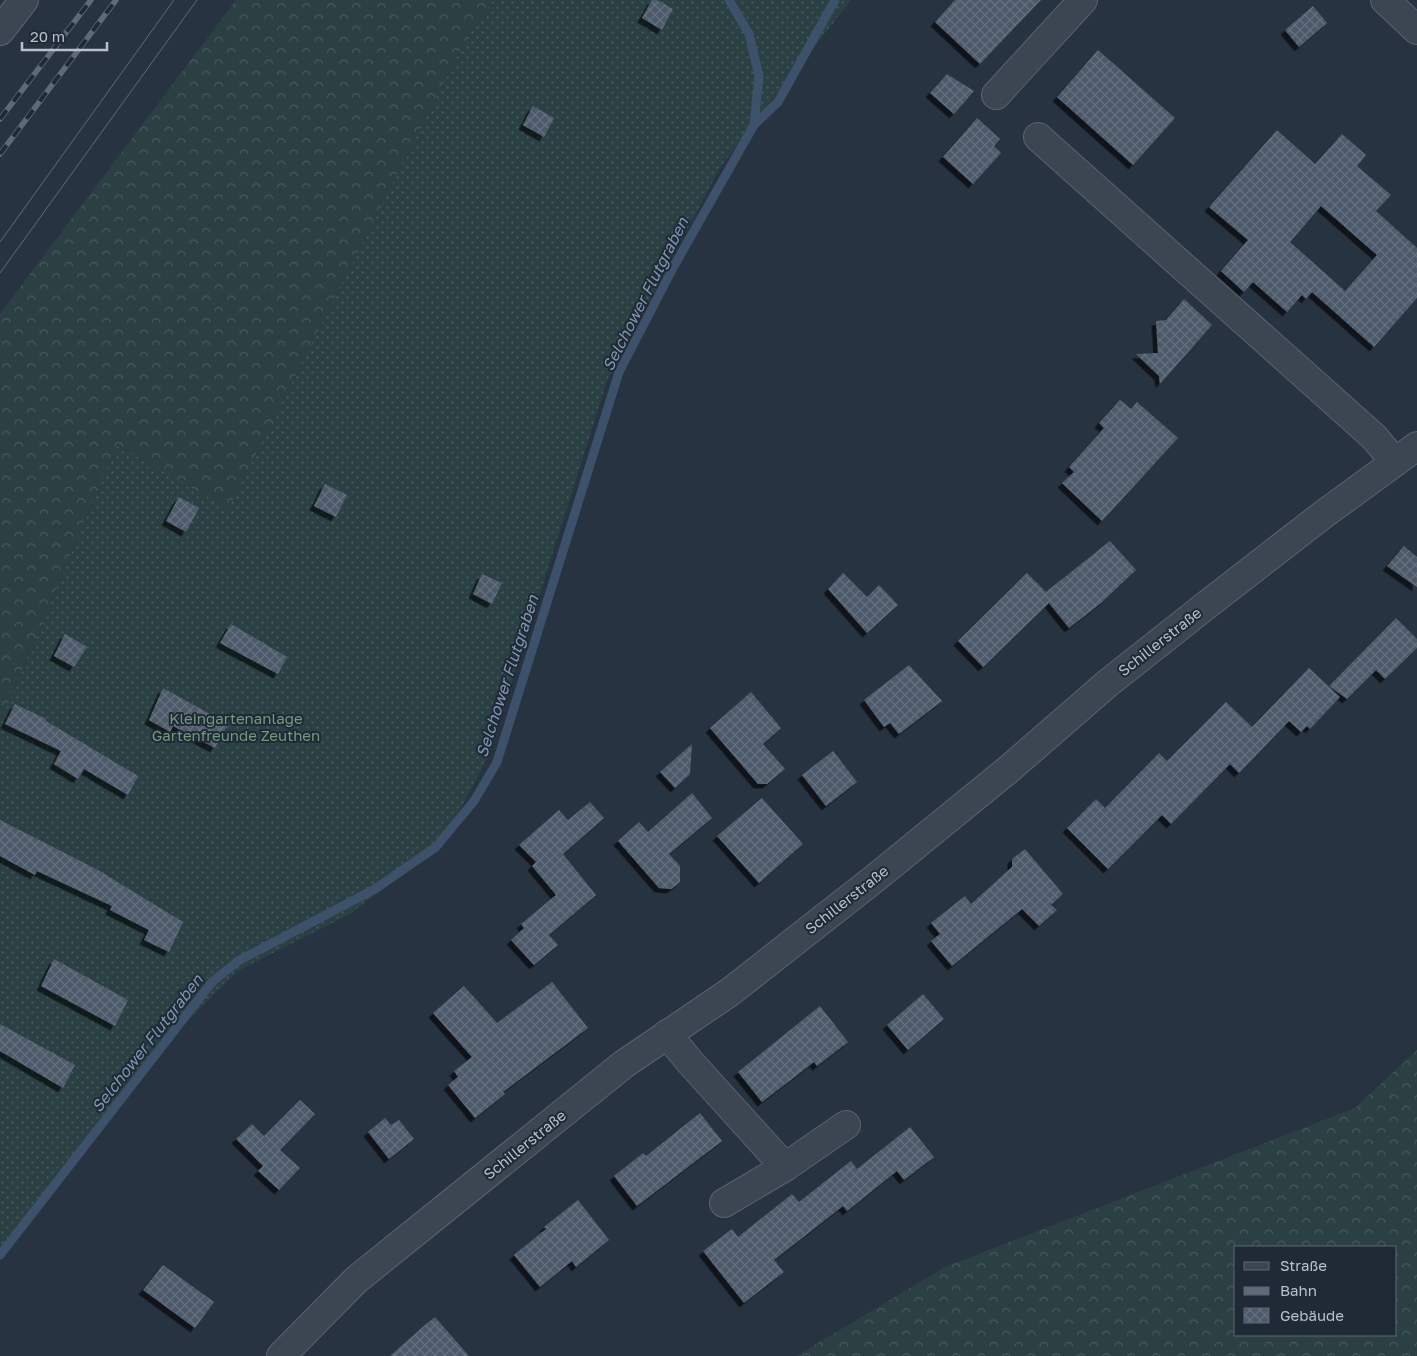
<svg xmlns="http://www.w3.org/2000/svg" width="1417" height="1356" font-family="'Golos Text',sans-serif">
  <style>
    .forest { fill: url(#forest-crowns); fill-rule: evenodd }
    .garden { fill: url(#garden-dots) }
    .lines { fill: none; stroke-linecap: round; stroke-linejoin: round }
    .stream { stroke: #3e516b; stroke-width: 9 }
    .building { fill: url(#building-cross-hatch); fill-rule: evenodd; filter: url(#shadow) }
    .minor-casing { stroke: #5a636f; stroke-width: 30 }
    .minor { stroke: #3c4552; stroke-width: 28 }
    .tram { stroke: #5e6979; stroke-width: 1 }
    .rail-casing { stroke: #5e6979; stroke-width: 5.5 }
    .rail { stroke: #202a37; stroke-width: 4; stroke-dasharray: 11; stroke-linecap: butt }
    .labels { text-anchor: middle; stroke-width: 4; stroke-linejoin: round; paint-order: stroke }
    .street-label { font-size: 15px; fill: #b9c0cc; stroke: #202a37 }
    .park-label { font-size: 15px; fill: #719c7b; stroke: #202a37 }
    .water-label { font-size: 16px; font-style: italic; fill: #8197b2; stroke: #202a37 }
  </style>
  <defs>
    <pattern id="forest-crowns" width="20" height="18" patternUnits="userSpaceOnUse" patternTransform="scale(1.25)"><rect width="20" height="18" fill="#2a4043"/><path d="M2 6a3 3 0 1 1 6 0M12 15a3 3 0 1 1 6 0" fill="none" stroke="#475a5d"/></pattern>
    <pattern id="garden-dots" width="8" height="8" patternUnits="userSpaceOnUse" patternTransform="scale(1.25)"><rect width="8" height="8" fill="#2a4043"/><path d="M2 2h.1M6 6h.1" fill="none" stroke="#475a5d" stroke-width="1.8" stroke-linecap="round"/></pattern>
    <pattern id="building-cross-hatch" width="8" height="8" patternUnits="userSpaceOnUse" patternTransform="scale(1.25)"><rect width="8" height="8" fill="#4e5a6b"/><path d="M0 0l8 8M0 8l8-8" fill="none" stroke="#65707f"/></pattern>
    <filter id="shadow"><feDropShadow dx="-4.5" dy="4.5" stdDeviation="0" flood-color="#0009"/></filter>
  </defs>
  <rect width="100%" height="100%" fill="#283342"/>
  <!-- forest -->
  <g class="forest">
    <path d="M236,0H493L464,43L228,510L117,445L0,723V314Z"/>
    <path d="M1417,1050V1356H796L945,1267L1355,1108ZM1396,1247V1335H1236V1247Z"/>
  </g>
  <!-- garden -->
  <path class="garden" d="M493,0H851L721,166L607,381L489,755L441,846L348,915L238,971L162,1046L0,1252V723L117,445L228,509L464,43Z"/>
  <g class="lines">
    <!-- stream -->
    <g class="stream">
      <path d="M754,125L778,102L835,0"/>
      <path d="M0,1255L212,982L238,961L375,889L436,847L474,801L497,762L619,372L674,266L754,125L759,76L749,34L729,0"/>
    </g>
  </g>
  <!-- building -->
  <g class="building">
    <path d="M652,0H657L673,9L662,30L642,18Z"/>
    <path d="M955,0H1041L980,64L935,22Z"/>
    <path d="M1313,6L1327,23L1299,47L1285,30Z"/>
    <path d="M1098,50L1175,118L1133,165L1057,97Z"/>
    <path d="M947,74L974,91L954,114L930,93Z"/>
    <path d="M533,106L554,118L544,137L523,125Z"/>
    <path d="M977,118L1000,139L994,146L1001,153L973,184L943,157Z"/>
    <path d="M1277,130L1315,164L1342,134L1366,155L1357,166L1391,195L1376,211L1417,248V298L1374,347L1312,292L1306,299L1302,295L1287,312L1253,282L1244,292L1221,271L1248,240L1209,207ZM1321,206L1377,255L1345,291L1290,242Z"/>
    <path d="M1184,299L1212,325L1160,384L1159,376L1136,354L1158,353L1156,321L1166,320Z"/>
    <path d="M1120,400L1131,409L1137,402L1178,438L1102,521L1062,483L1074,472L1069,467L1104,428L1099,423Z"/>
    <path d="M325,484L347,495L336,517L314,506Z"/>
    <path d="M179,497L199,508L186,532L166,521Z"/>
    <path d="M1110,541L1136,570L1101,603L1069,628L1049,603L983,667L958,641L1027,573L1046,592Z"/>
    <path d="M1404,546L1417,557V587L1387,566Z"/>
    <path d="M843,573L867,597L879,585L898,605L867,633L828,589Z"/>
    <path d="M482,574L502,583L492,604L473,594Z"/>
    <path d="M1396,618L1417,639V648L1385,679L1376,670L1347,699L1329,686Z"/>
    <path d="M231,624L287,657L278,674L220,643Z"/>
    <path d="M65,634L87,647L74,667L54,656Z"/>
    <path d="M909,665L942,701L899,734L890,723L884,727L864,700Z"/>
    <path d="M1309,668L1340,697L1310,729L1307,726L1301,732L1289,721L1239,773L1230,764L1171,824L1162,815L1108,869L1067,828L1096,799L1105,808L1159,753L1167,761L1226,702L1252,727Z"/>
    <path d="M163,688L228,724L215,748L173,726L170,732L149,720Z"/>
    <path d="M751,692L781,728L763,744L785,769L767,784H758L710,728Z"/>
    <path d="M15,704L46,719V721L138,776L128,795L84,769L78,779L54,764L61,751L5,724Z"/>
    <path d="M692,744L690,774L675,788L660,772Z"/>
    <path d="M833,751L857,782L826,806L802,775Z"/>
    <path d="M692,793L712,818L669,854L680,866V882L671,889L659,888L618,841L639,822L648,832Z"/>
    <path d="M762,798L803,844L759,883L717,836Z"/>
    <path d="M590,802L604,818L563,854L596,895L549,935L558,945L534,965L511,940L524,928L521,924L556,895L532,866L536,862L519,845L559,810L568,820Z"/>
    <path d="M0,820L98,870L183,922L169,952L144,940L149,930L110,910L112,906L37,871L35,875L0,856Z"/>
    <path d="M1025,849L1063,894L1051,905L1057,910L1039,926L1022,909L952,966L931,941L940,934L931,923L965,896L971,904L1012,867V859Z"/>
    <path d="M54,959L128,1000L115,1026L41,986Z"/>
    <path d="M552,982L588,1028L503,1092L505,1094L475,1118L448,1085L458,1077L454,1071L472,1057L433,1013L464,986L497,1023Z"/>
    <path d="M923,994L944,1019L908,1050L887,1025Z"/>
    <path d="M820,1006L848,1042L817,1066L814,1062L762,1102L738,1072Z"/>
    <path d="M0,1024L75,1065L63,1088L0,1051Z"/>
    <path d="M300,1100L315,1114L280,1150L300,1168L279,1190L258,1171L263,1166L236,1139L252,1124L264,1136Z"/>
    <path d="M700,1113L722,1141L637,1206L614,1176L643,1153L646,1156Z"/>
    <path d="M385,1118L391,1125L399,1120L414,1139L389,1159L368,1132Z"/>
    <path d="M910,1127L934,1157L904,1180L897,1171L847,1211L843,1206L774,1260L784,1272L744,1303L703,1251L732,1229L738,1237L792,1194L799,1202L851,1161L857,1169Z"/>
    <path d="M578,1200L609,1240L576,1267L572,1261L540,1287L514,1255L546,1229L544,1227Z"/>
    <path d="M163,1265L214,1302L195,1328L143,1290Z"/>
    <path d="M435,1317L469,1356H390L425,1325Z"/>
  </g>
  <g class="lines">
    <!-- minor casing -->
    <g class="minor-casing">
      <g id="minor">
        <path d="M1385,0L1417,30"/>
        <path d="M0,31L24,0"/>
        <path d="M996,95L1083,0"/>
        <path d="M1038,137L1374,437L1395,462"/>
        <path d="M667,1034L690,1062L785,1167L846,1125"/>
        <path d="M724,1203L785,1167"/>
        <path d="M281,1356L356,1280L624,1064L730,992L874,879L1009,769L1108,683L1204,607L1324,514L1417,446"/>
      </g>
    </g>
    <!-- minor -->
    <use href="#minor" class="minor"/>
    <!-- tram -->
    <g class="tram">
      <path d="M0,242L174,0"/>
      <path d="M0,273L197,0"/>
    </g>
    <!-- rail casing -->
    <g class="rail-casing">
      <g id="rail">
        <path d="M0,119L91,0"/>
        <path d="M0,154L116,0"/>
      </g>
    </g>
    <!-- rail -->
    <use href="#rail" class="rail"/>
  </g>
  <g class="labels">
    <!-- street labels -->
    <g class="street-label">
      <text transform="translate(1160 642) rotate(-38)" y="5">Schillerstraße</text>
      <text transform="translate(847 900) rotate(-38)" y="5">Schillerstraße</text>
      <text transform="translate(525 1145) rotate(-39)" y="5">Schillerstraße</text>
    </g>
    <!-- park labels -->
    <g class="park-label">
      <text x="236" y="724">Kleingartenanlage<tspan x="236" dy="17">Gartenfreunde Zeuthen</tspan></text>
    </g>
    <!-- water labels -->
    <g class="water-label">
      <text transform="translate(645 294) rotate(-63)" y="6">Selchower Flutgraben</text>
      <text transform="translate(507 676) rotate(-72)" y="6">Selchower Flutgraben</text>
      <text transform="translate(147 1043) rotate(-52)" y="6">Selchower Flutgraben</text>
    </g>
  </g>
  <!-- legend -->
  <rect x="1234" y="1246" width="162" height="90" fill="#202a37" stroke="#5d6673"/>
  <rect x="1244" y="1262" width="25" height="8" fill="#3c4552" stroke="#5d6673"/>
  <text x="1280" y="1271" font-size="15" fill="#b9c0cc">Straße</text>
  <rect x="1244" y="1287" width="25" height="8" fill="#5e6979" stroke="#5d6673"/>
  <text x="1280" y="1296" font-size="15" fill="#b9c0cc">Bahn</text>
  <rect x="1244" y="1308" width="25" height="15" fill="url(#building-cross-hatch)" stroke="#5d6673"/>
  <text x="1280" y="1321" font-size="15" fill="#b9c0cc">Gebäude</text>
  <!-- scale -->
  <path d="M22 42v8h85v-8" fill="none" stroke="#b9c0cc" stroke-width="2.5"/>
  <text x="30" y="42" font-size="15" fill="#b9c0cc" stroke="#202a37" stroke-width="4" paint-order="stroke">20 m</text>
</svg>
